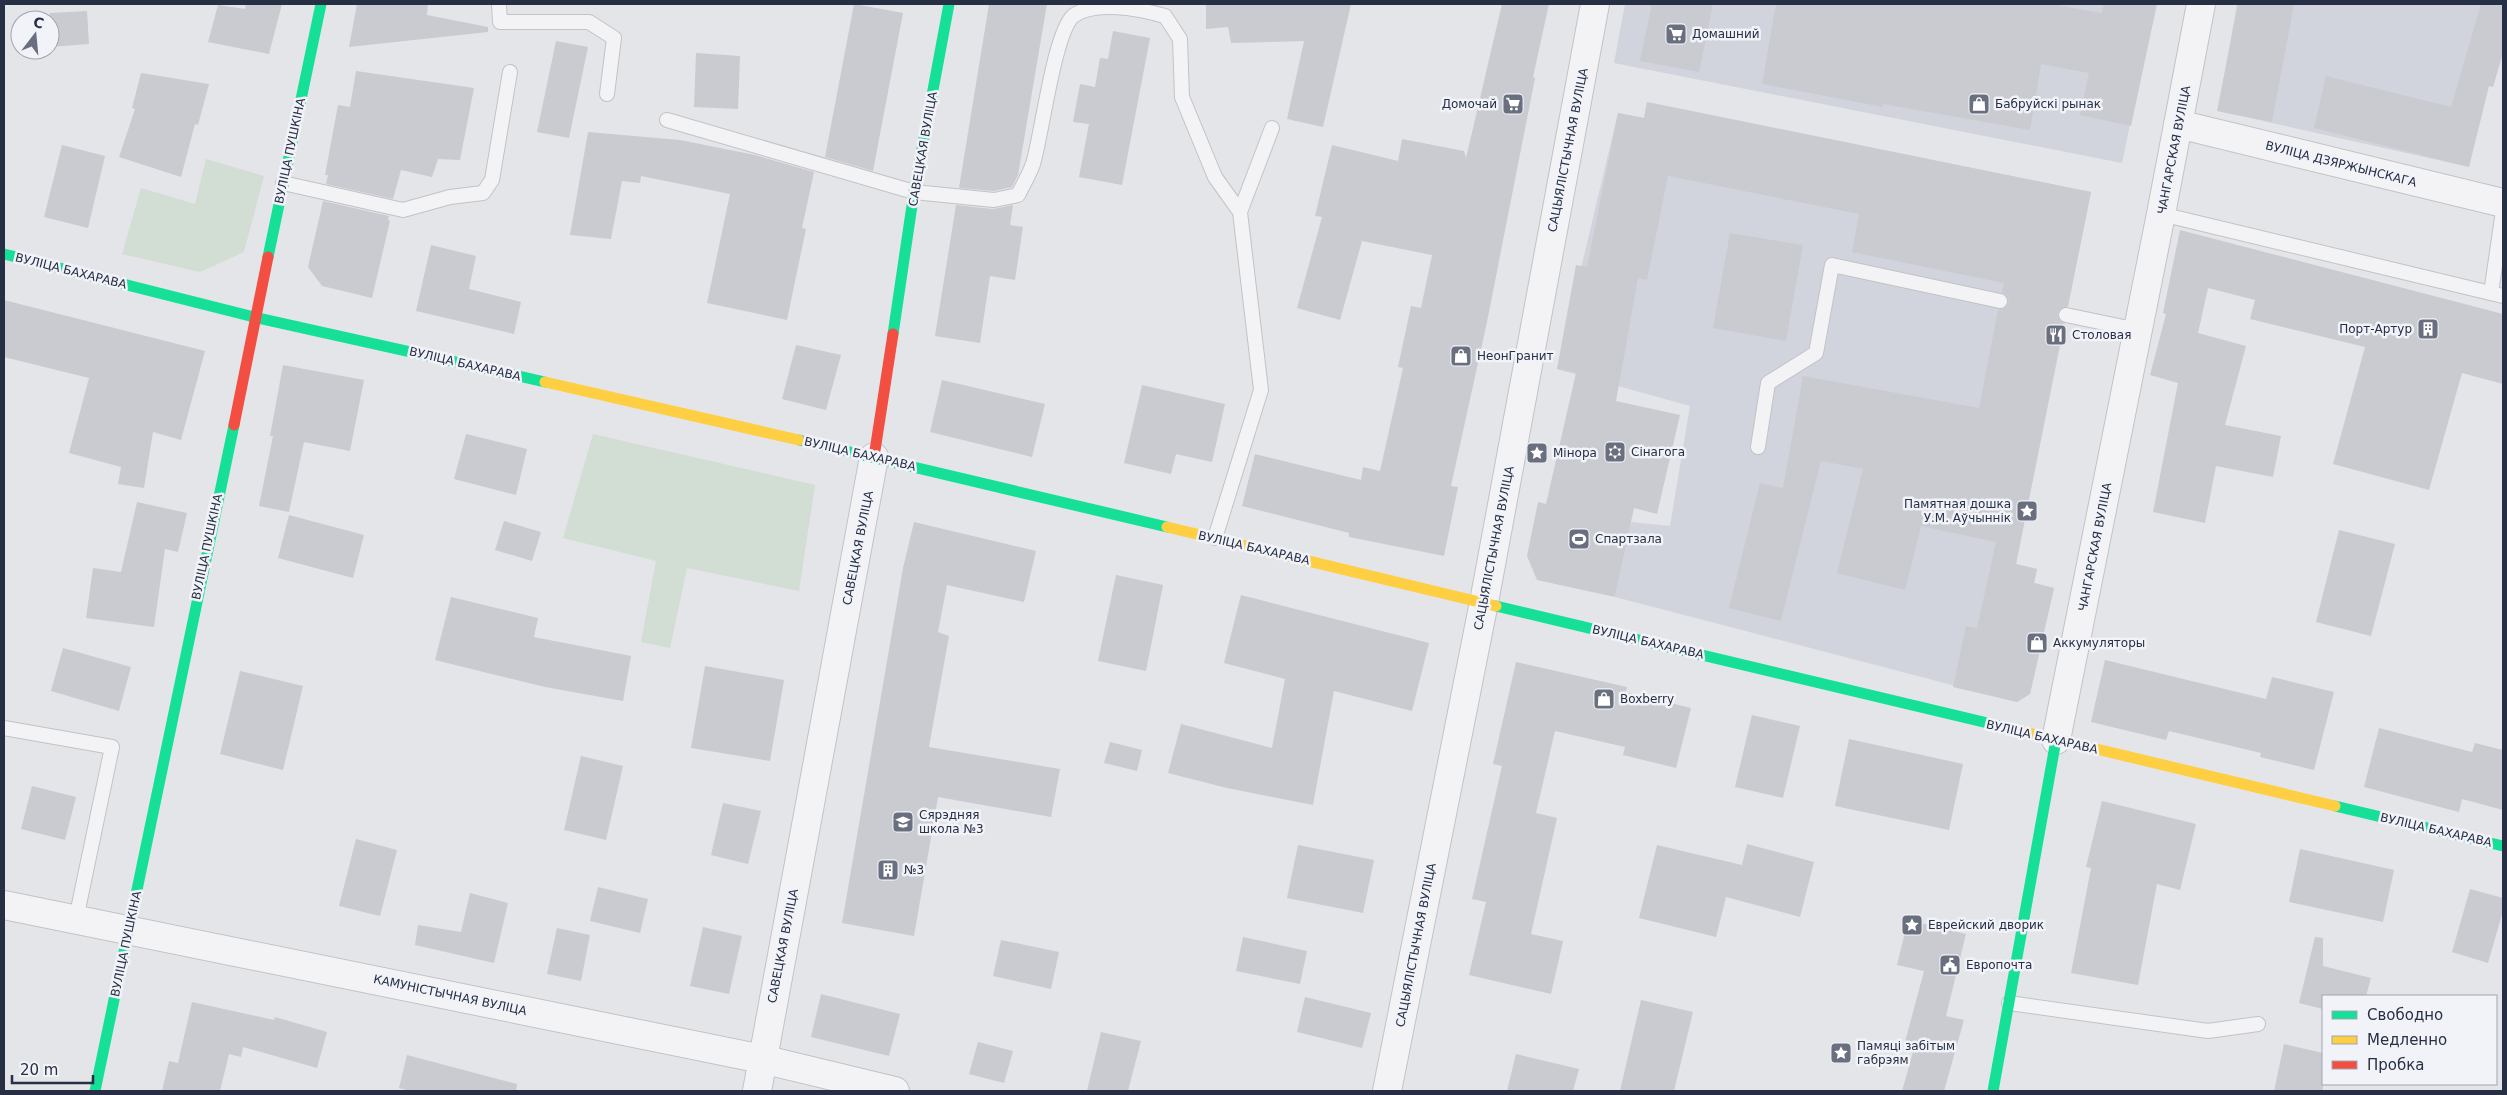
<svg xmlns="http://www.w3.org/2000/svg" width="2507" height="1095" font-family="'DejaVu Sans',sans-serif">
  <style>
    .built { fill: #d1d4dc }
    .green { fill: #d2ddd3 }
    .building { fill: #c9cbd0 }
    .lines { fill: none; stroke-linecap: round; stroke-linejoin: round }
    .lane-casing { stroke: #c1c3c7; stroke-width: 16 }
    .street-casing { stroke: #c1c3c7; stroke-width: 30 }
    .lane { stroke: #f3f3f5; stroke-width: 14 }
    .street { stroke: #f3f3f5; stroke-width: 28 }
    .fast { stroke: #16e098; stroke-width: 11 }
    .slow { stroke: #ffcf43; stroke-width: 11 }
    .jam { stroke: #f24e42; stroke-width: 11 }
    .labels { text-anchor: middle; stroke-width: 5; stroke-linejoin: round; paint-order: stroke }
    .poi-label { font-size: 12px; fill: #272f45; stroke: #f1f3f8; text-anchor: start }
    .street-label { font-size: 12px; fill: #272f45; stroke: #f1f3f8 }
  </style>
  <rect width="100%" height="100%" fill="#e3e5e9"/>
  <!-- built -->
  <g class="built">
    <path d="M1625,4H2155L2122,163L1614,63Z"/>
    <path d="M2237,4H2502L2469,167L2218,111Z"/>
    <path d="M1647,102L2091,192L2016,564L2037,569L2034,583L2054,588L2030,694L2017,702L1615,597L1631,522L1670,526L1690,406L1557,369L1618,113L1644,118Z"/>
  </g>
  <!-- green -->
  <g class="green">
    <path d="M206,159L264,176L244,252L200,272L122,254L141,188L195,204Z"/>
    <path d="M593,434L815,485L799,591L687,568L670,648L641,642L656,561L563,538Z"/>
  </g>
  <!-- building -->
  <g class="building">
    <path d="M246,4H282L269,54L208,42L218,5L245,9Z"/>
    <path d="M357,4H428L427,15L488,27V32L349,47Z"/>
    <path d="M854,4L903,13L873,171L825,157Z"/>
    <path d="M989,4H1047L1018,175L1012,187L994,191L959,188Z"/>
    <path d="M1206,4H1351L1323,127L1287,119L1304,41L1231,43L1228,27L1206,29Z"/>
    <path d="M1502,4H1549L1533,77L1535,78L1487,322L1451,486L1458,487L1444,556L1349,537V533L1242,506L1255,454L1361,480L1363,467L1380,471L1403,368L1398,367L1411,306L1421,308L1432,255L1362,241L1340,320L1297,308L1322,217L1315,216L1332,145L1398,161L1402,139L1464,151L1466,158Z"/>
    <path d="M1652,4H1713L1699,72L1640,61Z"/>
    <path d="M1776,4H2050L2102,13L2104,4H2157L2131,126L2080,115L2089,73L2041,64L2030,130L1883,104V107L1762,84Z"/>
    <path d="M2238,4H2294L2272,122L2217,111Z"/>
    <path d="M2481,4H2503V53L2493,87L2489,86L2469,167L2314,128L2326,76L2451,107Z"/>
    <path d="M87,11L89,44L50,47V13Z"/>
    <path d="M1113,31L1150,38L1122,185L1079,177L1089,124L1073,122L1080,84L1095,87L1100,58L1108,59Z"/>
    <path d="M556,41L588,47L569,138L537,132Z"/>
    <path d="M696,53L740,56L738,109L694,107Z"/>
    <path d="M356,71L474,88L460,160L438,159L432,177L401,170L393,199L326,184L328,175H325L338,105L350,107Z"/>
    <path d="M141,73L209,84L198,125L195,124L181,177L119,157L135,109L132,108Z"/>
    <path d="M1647,102L2091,192L2068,306L2060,309L2057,314L2060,321L2064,324L2016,564L2037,569L2034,583L2054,588L2030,694L2017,702L1953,687L1966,626L1977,628L1996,542L1921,526L1905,590L1837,573L1863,469L1821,461L1781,621L1729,608L1760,483L1783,488L1803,376L1979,408L1998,310L2006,307L2009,302L2006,295L2002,292L2004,283L1852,252L1859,214L1668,176L1647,280L1638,278L1616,401L1680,415L1657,514L1634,508L1615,597L1537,580L1527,556L1538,502L1546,504L1576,373L1557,369L1576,265L1587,267L1618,113L1644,118Z"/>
    <path d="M588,132L680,140L755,155L814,172L802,228L806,229L787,320L707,303L730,194L641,176L640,183L622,181L611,239L570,235Z"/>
    <path d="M62,145L105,156L88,228L44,217Z"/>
    <path d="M323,201L389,216L388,220L390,221L372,298L322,286L308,267Z"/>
    <path d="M956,205L993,209L1013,205L1010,225L1023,227L1015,280L990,276L980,343L935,336Z"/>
    <path d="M2180,230L2503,314V384L2462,373L2429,490L2333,464L2365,347L2250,319L2255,300L2208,288L2198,333L2246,346L2225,425L2281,436L2273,477L2216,466L2205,523L2153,512L2178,383L2150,375L2166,314L2163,313Z"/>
    <path d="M1730,233L1803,245L1786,341L1713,328Z"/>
    <path d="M431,245L476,256L469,289L521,302L514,334L416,311Z"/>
    <path d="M4,300L205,351L181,440L153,432L144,488L118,484L121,467L69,453L89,378L4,357Z"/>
    <path d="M796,345L841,355L826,410L782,399Z"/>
    <path d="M283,365L364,380L350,451L304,442L289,512L259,506L273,436H270Z"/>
    <path d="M942,380L1045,404L1032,457L930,432Z"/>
    <path d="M1142,385L1225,404L1212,462L1176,454L1171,474L1124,463Z"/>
    <path d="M466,434L527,449L516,495L454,479Z"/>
    <path d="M137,502L187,513L178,552L165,549L154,627L86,618L93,568L121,572Z"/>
    <path d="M289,515L364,535L353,578L278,558Z"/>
    <path d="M504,521L541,532L532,561L495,550Z"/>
    <path d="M914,522L1036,551L1024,602L947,585L938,632L949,636L929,747L1060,769L1051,817L938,797L914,936L842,923L903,568Z"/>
    <path d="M2339,530L2395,544L2371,636L2316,622Z"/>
    <path d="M1116,575L1163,585L1146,671L1098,661Z"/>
    <path d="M1241,595L1429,643L1412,711L1334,691L1313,805L1227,788L1168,773L1181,724L1272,748L1285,679L1224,663Z"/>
    <path d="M451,597L538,618L534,637L631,656L623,701L545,687L435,660Z"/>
    <path d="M63,648L131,667L119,711L51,691Z"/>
    <path d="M2105,660L2266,699L2272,677L2334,692L2314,770L2260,757L2261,753L2169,731L2166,740L2091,722Z"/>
    <path d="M1516,662L1627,687L1626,692L1691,708L1676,768L1623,755L1625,747L1555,731L1536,813L1557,818L1531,934L1563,941L1551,994L1469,975L1486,902L1472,899L1502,766L1493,764Z"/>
    <path d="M705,666L784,680L770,761L691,748Z"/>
    <path d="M240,671L303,686L283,770L220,754Z"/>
    <path d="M1752,715L1800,726L1783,798L1735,787Z"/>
    <path d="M2379,728L2472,752L2475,743L2503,750V810L2462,799L2459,812L2364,787Z"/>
    <path d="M1849,739L1963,764L1949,830L1835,806Z"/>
    <path d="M1110,742L1142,750L1137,771L1104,763Z"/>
    <path d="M581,756L623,766L606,840L564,830Z"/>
    <path d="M32,786L76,797L65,840L21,829Z"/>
    <path d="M2102,801L2196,824L2180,890L2157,884L2138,985L2071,973L2091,868L2086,867Z"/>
    <path d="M723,803L761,811L748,864L711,855Z"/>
    <path d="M356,839L397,850L380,916L339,906Z"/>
    <path d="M1747,844L1814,862L1800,917L1726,897L1716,937L1639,918L1657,845L1742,865Z"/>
    <path d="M1298,845L1374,860L1363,913L1287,898Z"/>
    <path d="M2300,849L2394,870L2383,922L2289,902Z"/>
    <path d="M598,887L648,899L640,933L590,921Z"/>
    <path d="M2470,889L2503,898V911L2488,963L2452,952Z"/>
    <path d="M470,893L508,903L494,963L415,945L418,925L461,932Z"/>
    <path d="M1908,920L1966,934L1946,1016L1964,1020L1944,1091H1902L1915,1045L1905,1042L1924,971L1897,965Z"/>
    <path d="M703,927L742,936L729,994L690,986Z"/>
    <path d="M557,928L590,935L581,981L547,974Z"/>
    <path d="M1243,937L1307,951L1300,984L1236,971Z"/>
    <path d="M2315,937L2323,938V966L2371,978L2366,996H2323V1009L2299,1003Z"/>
    <path d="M1001,940L1059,952L1051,989L993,976Z"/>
    <path d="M821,994L900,1014L889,1056L811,1037Z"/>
    <path d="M1305,997L1371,1013L1362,1048L1297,1032Z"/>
    <path d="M1641,1000L1693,1012L1674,1091H1620Z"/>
    <path d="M192,1002L274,1020L275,1017L327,1032L317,1068L243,1047L241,1057L229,1054L220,1091H162L169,1061L178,1063Z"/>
    <path d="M1101,1032L1141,1041L1128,1091H1087Z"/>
    <path d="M978,1042L1013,1051L1004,1083L969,1074Z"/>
    <path d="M2284,1044L2323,1053V1091H2274Z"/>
    <path d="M1516,1054L1579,1069L1573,1091H1507Z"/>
    <path d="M407,1055L517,1084L516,1091H410L399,1088Z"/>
  </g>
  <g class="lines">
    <!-- lane casing -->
    <g class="lane-casing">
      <g id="lane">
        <path d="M499,4L500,22H589L614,38L607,94"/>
        <path d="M667,120L914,192L994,200L1018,195C1023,185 1029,175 1033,164C1042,134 1054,34 1073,16C1095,0 1140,9 1165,16L1180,39L1182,97L1215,177L1240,212"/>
        <path d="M283,183L403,210L450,197L483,193L492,180L510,72"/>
        <path d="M2161,214L2503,296"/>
        <path d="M2491,293L2503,211"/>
        <path d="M2066,315L2138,330"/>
        <path d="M1758,447L1768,383L1816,353L1832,265L2000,301"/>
        <path d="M1215,538L1261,390L1240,212L1272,128"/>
        <path d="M4,728L112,747L76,919"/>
        <path d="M2009,1003L2208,1031L2258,1024"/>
      </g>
    </g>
    <!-- street casing -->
    <g class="street-casing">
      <g id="street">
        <path d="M2178,124L2503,203"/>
        <path d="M2056,740L2161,214L2201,4"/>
        <path d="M4,905L762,1059L895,1091"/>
        <path d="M757,1091L874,457"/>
        <path d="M1387,1091L1484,602L1595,4"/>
      </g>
    </g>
    <!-- lane -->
    <use href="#lane" class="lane"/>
    <!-- street -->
    <use href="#street" class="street"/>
    <!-- fast -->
    <g class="fast">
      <path d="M4,254L254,317L545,382"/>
      <path d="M268,257L321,4"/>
      <path d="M893,334L914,192L949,4"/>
      <path d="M799,440L1167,527"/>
      <path d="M1496,606L2017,730"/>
      <path d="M2335,806L2503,846"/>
      <path d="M95,1091L234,425"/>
      <path d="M1993,1091L2056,740"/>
    </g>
    <!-- slow -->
    <g class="slow">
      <path d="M545,382L799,440"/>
      <path d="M1167,527L1496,606"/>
      <path d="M2017,730L2335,806"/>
    </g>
    <!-- jam -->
    <g class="jam">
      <path d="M234,425L268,257"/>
      <path d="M874,457L893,334"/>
    </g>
  </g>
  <!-- icons -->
  <defs>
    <g id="supermarket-square" transform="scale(1.125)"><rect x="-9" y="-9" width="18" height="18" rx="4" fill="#696f7e" stroke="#f1f3f8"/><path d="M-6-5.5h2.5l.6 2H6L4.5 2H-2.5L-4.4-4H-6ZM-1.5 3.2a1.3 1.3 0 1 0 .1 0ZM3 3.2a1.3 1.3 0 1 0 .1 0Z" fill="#fff"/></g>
    <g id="shop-square" transform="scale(1.125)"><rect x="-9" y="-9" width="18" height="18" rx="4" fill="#696f7e" stroke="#f1f3f8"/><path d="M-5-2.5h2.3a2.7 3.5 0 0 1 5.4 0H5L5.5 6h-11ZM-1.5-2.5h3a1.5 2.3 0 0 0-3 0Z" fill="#fff"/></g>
    <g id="building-square" transform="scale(1.125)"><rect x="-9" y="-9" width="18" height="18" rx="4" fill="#696f7e" stroke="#f1f3f8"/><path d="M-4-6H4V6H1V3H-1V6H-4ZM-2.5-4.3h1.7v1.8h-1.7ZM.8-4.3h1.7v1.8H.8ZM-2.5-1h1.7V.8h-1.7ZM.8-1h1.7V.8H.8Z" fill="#fff"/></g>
    <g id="restaurant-square" transform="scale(1.125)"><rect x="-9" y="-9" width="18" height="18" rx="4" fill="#696f7e" stroke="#f1f3f8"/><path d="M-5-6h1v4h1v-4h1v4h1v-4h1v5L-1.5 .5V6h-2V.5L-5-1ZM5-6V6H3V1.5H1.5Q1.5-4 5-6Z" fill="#fff"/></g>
    <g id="synagogue-square" transform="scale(1.125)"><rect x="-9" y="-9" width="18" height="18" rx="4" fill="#696f7e" stroke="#f1f3f8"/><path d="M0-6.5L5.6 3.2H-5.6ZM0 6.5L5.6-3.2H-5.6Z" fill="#fff"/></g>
    <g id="sight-square" transform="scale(1.125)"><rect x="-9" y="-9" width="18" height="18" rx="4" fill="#696f7e" stroke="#f1f3f8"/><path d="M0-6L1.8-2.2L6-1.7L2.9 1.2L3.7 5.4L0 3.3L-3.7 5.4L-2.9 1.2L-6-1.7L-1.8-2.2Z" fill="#fff"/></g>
    <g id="stadium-square" transform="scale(1.125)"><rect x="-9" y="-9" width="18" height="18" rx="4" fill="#696f7e" stroke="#f1f3f8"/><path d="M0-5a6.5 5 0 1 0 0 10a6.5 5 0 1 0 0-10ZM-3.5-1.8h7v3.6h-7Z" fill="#fff"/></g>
    <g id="school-square" transform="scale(1.125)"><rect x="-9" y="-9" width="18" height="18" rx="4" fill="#696f7e" stroke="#f1f3f8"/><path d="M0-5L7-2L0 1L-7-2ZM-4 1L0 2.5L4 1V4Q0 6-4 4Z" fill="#fff"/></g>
    <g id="civic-square" transform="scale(1.125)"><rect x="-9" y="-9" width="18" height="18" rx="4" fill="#696f7e" stroke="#f1f3f8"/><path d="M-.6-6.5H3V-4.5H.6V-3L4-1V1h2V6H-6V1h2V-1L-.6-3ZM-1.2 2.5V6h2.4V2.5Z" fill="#fff"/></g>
  </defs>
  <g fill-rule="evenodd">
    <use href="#supermarket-square" x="1676" y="34"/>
    <use href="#supermarket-square" x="1513" y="104"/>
    <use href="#shop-square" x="1979" y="104"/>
    <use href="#building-square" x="2428" y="329"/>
    <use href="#restaurant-square" x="2056" y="335"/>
    <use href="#shop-square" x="1461" y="356"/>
    <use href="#synagogue-square" x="1615" y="452"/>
    <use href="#sight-square" x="1537" y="453"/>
    <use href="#sight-square" x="2027" y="511"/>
    <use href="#stadium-square" x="1579" y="539"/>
    <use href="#shop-square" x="2037" y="643"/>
    <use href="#shop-square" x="1604" y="699"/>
    <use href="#school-square" x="903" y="822"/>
    <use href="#building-square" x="888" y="870"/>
    <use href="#sight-square" x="1912" y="925"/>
    <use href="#civic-square" x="1950" y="965"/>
    <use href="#sight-square" x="1841" y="1053"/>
  </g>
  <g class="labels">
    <!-- poi labels -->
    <g class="poi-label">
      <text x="1692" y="38">Домашний</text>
      <text x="1497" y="108" text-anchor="end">Домочай</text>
      <text x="1995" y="108">Бабруйскі рынак</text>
      <text x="2412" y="333" text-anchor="end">Порт-Артур</text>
      <text x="2072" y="339">Столовая</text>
      <text x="1477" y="360">НеонГранит</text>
      <text x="1631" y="456">Сінагога</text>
      <text x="1553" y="457">Мінора</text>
      <text x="2011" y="508" text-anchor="end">Памятная дошка<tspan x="2011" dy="14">У.М. Аўчыннік</tspan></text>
      <text x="1595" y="543">Спартзала</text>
      <text x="2053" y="647">Аккумуляторы</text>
      <text x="1620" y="703">Boxberry</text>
      <text x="919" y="819">Сярэдняя<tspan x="919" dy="14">школа №3</tspan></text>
      <text x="904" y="874">№3</text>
      <text x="1928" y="929">Еврейский дворик</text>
      <text x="1966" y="969">Европочта</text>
      <text x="1857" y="1050">Памяці забітым<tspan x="1857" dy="14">габрэям</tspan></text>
    </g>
    <!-- street labels -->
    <g class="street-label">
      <text transform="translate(923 149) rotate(-80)" y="4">САВЕЦКАЯ ВУЛІЦА</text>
      <text transform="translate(1568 150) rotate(-79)" y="4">САЦЫЯЛІСТЫЧНАЯ ВУЛІЦА</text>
      <text transform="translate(2174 150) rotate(-79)" y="4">ЧАНГАРСКАЯ ВУЛІЦА</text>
      <text transform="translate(290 151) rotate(-78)" y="4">ВУЛІЦА ПУШКІНА</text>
      <text transform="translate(2341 164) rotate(14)" y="4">ВУЛІЦА ДЗЯРЖЫНСКАГА</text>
      <text transform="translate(71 271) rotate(14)" y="4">ВУЛІЦА БАХАРАВА</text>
      <text transform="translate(465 364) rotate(13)" y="4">ВУЛІЦА БАХАРАВА</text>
      <text transform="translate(860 454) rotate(13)" y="4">ВУЛІЦА БАХАРАВА</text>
      <text transform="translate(207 547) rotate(-78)" y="4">ВУЛІЦА ПУШКІНА</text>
      <text transform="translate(2095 547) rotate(-79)" y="4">ЧАНГАРСКАЯ ВУЛІЦА</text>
      <text transform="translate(858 548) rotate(-79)" y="4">САВЕЦКАЯ ВУЛІЦА</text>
      <text transform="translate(1254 548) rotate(13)" y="4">ВУЛІЦА БАХАРАВА</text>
      <text transform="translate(1494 548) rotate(-79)" y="4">САЦЫЯЛІСТЫЧНАЯ ВУЛІЦА</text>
      <text transform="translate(1648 642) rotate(13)" y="4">ВУЛІЦА БАХАРАВА</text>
      <text transform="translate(2042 737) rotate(13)" y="4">ВУЛІЦА БАХАРАВА</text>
      <text transform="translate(2436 830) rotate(13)" y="4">ВУЛІЦА БАХАРАВА</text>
      <text transform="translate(126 944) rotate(-78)" y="4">ВУЛІЦА ПУШКІНА</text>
      <text transform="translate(1416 945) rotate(-79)" y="4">САЦЫЯЛІСТЫЧНАЯ ВУЛІЦА</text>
      <text transform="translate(783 946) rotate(-79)" y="4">САВЕЦКАЯ ВУЛІЦА</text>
      <text transform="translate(450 995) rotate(12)" y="4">КАМУНІСТЫЧНАЯ ВУЛІЦА</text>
    </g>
  </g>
  <!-- border -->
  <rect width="2507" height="1095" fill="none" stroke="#272f45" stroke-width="10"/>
  <!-- legend -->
  <rect x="2322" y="995" width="175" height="90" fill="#f1f3f8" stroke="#a0a5b0"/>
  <rect x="2332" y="1011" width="25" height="8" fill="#16e098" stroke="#a0a5b0"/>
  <text x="2367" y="1020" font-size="15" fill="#272f45">Свободно</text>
  <rect x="2332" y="1036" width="25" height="8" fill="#ffcf43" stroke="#a0a5b0"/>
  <text x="2367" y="1045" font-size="15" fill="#272f45">Медленно</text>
  <rect x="2332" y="1061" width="25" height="8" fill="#f24e42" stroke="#a0a5b0"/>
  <text x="2367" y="1070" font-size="15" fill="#272f45">Пробка</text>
  <!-- north arrow -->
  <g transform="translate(35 35) rotate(16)"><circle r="24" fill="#f1f3f8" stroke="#a0a5b0"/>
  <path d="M0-4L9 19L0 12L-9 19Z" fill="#696f7e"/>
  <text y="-8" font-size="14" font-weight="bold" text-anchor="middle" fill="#272f45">С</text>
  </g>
  <!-- scale -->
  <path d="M12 1075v8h81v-8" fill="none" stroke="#272f45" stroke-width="2.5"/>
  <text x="20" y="1075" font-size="15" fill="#272f45" stroke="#f1f3f8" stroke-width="4" paint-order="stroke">20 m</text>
</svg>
